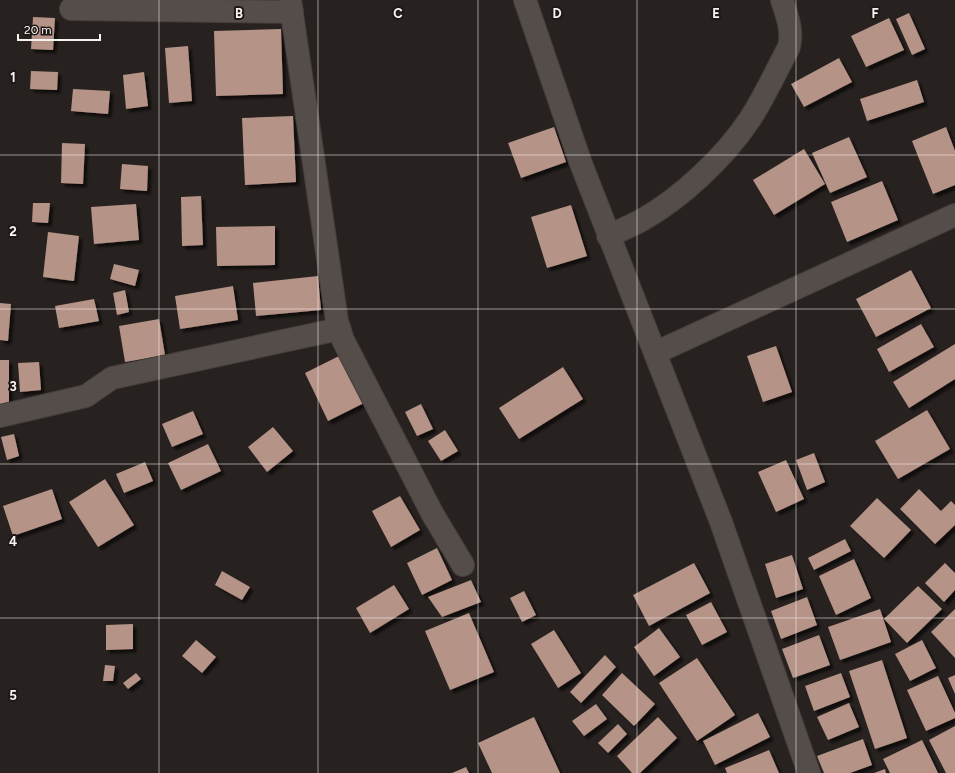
<svg xmlns="http://www.w3.org/2000/svg" width="955" height="773" font-family="Figtree,sans-serif">
  <style>
    .building { fill: #b59387; filter: url(#shadow) }
    .lines { fill: none; stroke-linecap: round; stroke-linejoin: round }
    .minor-casing { stroke: #433e3c; stroke-width: 24 }
    .tertiary-casing { stroke: #433e3c; stroke-width: 24 }
    .minor { stroke: #544d4a; stroke-width: 22 }
    .tertiary { stroke: #544d4a; stroke-width: 22 }
    .grid { fill: none; stroke: #f8f4f2; stroke-width: 1; stroke-opacity: 0.55 }
    .grid-label { font-size: 13px; text-anchor: middle; font-weight: bold; fill: #f8f4f2; stroke: #1e1816; stroke-width: 4; stroke-linejoin: round; paint-order: stroke }
  </style>
  <defs>
    <filter id="shadow"><feDropShadow dx="3.5" dy="3.5" stdDeviation="1" flood-color="#0009"/></filter>
  </defs>
  <rect width="100%" height="100%" fill="#27211f"/>
  <!-- building -->
  <g class="building">
    <path d="M909,13L925,49L912,55L896,19Z"/>
    <path d="M33,17L55,18L53,50L31,49Z"/>
    <path d="M889,18L904,50L866,67L851,36Z"/>
    <path d="M281,29L283,94L216,96L214,31Z"/>
    <path d="M188,46L192,101L169,103L165,48Z"/>
    <path d="M839,58L852,82L804,107L791,84Z"/>
    <path d="M31,71L58,72L57,90L30,89Z"/>
    <path d="M144,72L148,106L126,109L123,75Z"/>
    <path d="M917,80L924,102L867,121L860,99Z"/>
    <path d="M73,89L110,91L108,114L71,111Z"/>
    <path d="M293,116L296,182L245,185L242,118Z"/>
    <path d="M554,127L566,162L521,178L508,143Z"/>
    <path d="M946,127L955,151V185L933,194L912,141Z"/>
    <path d="M849,137L867,177L830,193L812,153Z"/>
    <path d="M62,143L85,144L83,184L61,183Z"/>
    <path d="M804,149L825,184L774,215L753,180Z"/>
    <path d="M122,164L148,166L147,191L120,189Z"/>
    <path d="M882,181L898,220L847,242L831,202Z"/>
    <path d="M201,196L203,245L182,246L181,197Z"/>
    <path d="M33,203H50L48,223L32,222Z"/>
    <path d="M136,204L139,240L94,244L91,207Z"/>
    <path d="M571,205L587,256L547,268L531,217Z"/>
    <path d="M275,226V265L217,266L216,227Z"/>
    <path d="M48,232L79,236L74,281L43,277Z"/>
    <path d="M114,264L139,270L135,286L110,279Z"/>
    <path d="M911,270L931,308L876,337L856,299Z"/>
    <path d="M318,276L321,310L256,316L253,283Z"/>
    <path d="M233,286L238,320L180,329L175,296Z"/>
    <path d="M125,290L129,312L117,315L113,293Z"/>
    <path d="M94,299L99,321L59,328L55,306Z"/>
    <path d="M0,303L11,304L8,341L0,340Z"/>
    <path d="M159,319L165,355L125,362L119,326Z"/>
    <path d="M921,324L934,347L889,372L877,349Z"/>
    <path d="M955,344V379L909,408L893,382Z"/>
    <path d="M776,346L792,392L763,402L747,356Z"/>
    <path d="M345,353L368,401L328,421L305,373Z"/>
    <rect x="0" y="360" width="9" height="44"/>
    <path d="M39,362L41,390L20,392L18,363Z"/>
    <path d="M563,367L583,399L519,439L499,408Z"/>
    <path d="M421,404L433,429L417,436L405,412Z"/>
    <path d="M927,410L950,449L898,479L875,441Z"/>
    <path d="M193,411L203,434L172,447L162,424Z"/>
    <path d="M273,427L293,451L267,472L248,447Z"/>
    <path d="M445,430L458,451L441,461L428,441Z"/>
    <path d="M14,434L19,456L7,460L1,437Z"/>
    <path d="M208,444L221,471L181,490L168,463Z"/>
    <path d="M814,453L825,482L807,490L796,460Z"/>
    <path d="M786,460L804,499L776,512L758,472Z"/>
    <path d="M145,462L153,481L124,493L116,474Z"/>
    <path d="M105,479L134,525L98,547L69,502Z"/>
    <path d="M52,489L62,519L13,536L3,506Z"/>
    <path d="M919,489L941,511L951,501L955,505V525L935,544L900,509Z"/>
    <path d="M400,496L420,530L391,547L372,511Z"/>
    <path d="M877,498L911,530L884,558L850,526Z"/>
    <path d="M845,539L851,551L814,570L808,558Z"/>
    <path d="M437,548L452,580L422,595L407,563Z"/>
    <path d="M792,555L803,589L776,598L765,564Z"/>
    <path d="M854,559L871,598L836,615L819,576Z"/>
    <path d="M694,563L710,593L649,626L633,595Z"/>
    <path d="M945,563L955,573V590L944,602L925,583Z"/>
    <path d="M222,571L250,587L242,600L215,585Z"/>
    <path d="M471,580L481,602L442,617L428,597Z"/>
    <path d="M394,585L409,609L370,633L356,608Z"/>
    <path d="M918,586L942,609L907,643L884,619Z"/>
    <path d="M524,591L536,615L522,622L510,598Z"/>
    <path d="M807,597L817,625L781,639L771,611Z"/>
    <path d="M711,602L727,632L702,645L686,615Z"/>
    <path d="M880,609L891,642L840,660L828,627Z"/>
    <path d="M955,609V658L931,632Z"/>
    <path d="M469,613L494,672L450,690L425,631Z"/>
    <path d="M133,624V649L106,650V625Z"/>
    <path d="M659,628L680,657L654,676L634,647Z"/>
    <path d="M554,630L581,673L558,688L531,644Z"/>
    <path d="M819,635L830,665L793,678L782,649Z"/>
    <path d="M196,640L216,657L202,673L182,656Z"/>
    <path d="M922,640L936,668L910,681L895,654Z"/>
    <path d="M605,655L616,667L581,703L570,692Z"/>
    <path d="M697,658L735,715L697,741L659,683Z"/>
    <path d="M882,660L907,738L875,749L849,671Z"/>
    <path d="M105,665L115,666L113,681H103Z"/>
    <path d="M136,673L141,679L128,689L123,683Z"/>
    <path d="M622,673L655,704L634,726L602,695Z"/>
    <path d="M841,673L850,697L814,711L805,686Z"/>
    <path d="M955,675V694L948,678Z"/>
    <path d="M938,676L955,713V718L926,731L907,690Z"/>
    <path d="M849,703L859,727L828,740L817,717Z"/>
    <path d="M596,704L607,719L584,736L572,721Z"/>
    <path d="M758,713L770,737L715,765L703,741Z"/>
    <path d="M534,717L560,773H492L478,743Z"/>
    <path d="M658,717L677,738L640,773H632L617,756Z"/>
    <path d="M618,724L627,734L608,753L598,743Z"/>
    <path d="M955,726V773H946L929,740Z"/>
    <path d="M863,739L872,765L850,773H824L817,756Z"/>
    <path d="M922,740L938,773H890L883,759Z"/>
    <path d="M769,750L779,773H727L725,768Z"/>
    <path d="M466,767L469,773H452Z"/>
    <path d="M885,769L886,773H874Z"/>
  </g>
  <g class="lines">
    <!-- minor casing -->
    <g class="minor-casing">
      <g id="minor">
        <path d="M290,0L337,321L343,340L432,513L463,565"/>
        <path d="M71,9L292,12"/>
        <path d="M608,236C619,231 631,226 642,220C681,198 725,157 750,119C765,96 776,71 789,47C793,30 787,16 782,0"/>
        <path d="M655,353L955,215"/>
        <path d="M0,416L86,396L112,378L339,329"/>
      </g>
    </g>
    <!-- tertiary casing -->
    <g class="tertiary-casing">
      <path id="tertiary" d="M525,0L580,161L721,522L809,773"/>
    </g>
    <!-- minor -->
    <use href="#minor" class="minor"/>
    <!-- tertiary -->
    <use href="#tertiary" class="tertiary"/>
  </g>
  <!-- grid -->
  <path class="grid" d="M159,0V773M318,0V773M478,0V773M637,0V773M796,0V773M0,155H955M0,309H955M0,464H955M0,618H955"/>
  <g class="grid-label">
    <text x="239" y="18">B</text>
    <text x="398" y="18">C</text>
    <text x="557" y="18">D</text>
    <text x="716" y="18">E</text>
    <text x="875" y="18">F</text>
    <text x="13" y="82">1</text>
    <text x="13" y="236">2</text>
    <text x="13" y="391">3</text>
    <text x="13" y="546">4</text>
    <text x="13" y="700">5</text>
  </g>
  <!-- scale -->
  <path d="M18 34v6h82v-6" fill="none" stroke="#f8f4f2" stroke-width="2"/>
  <text x="24" y="34" font-size="12" fill="#f8f4f2" stroke="#1e1816" stroke-width="3" paint-order="stroke">20 m</text>
</svg>
